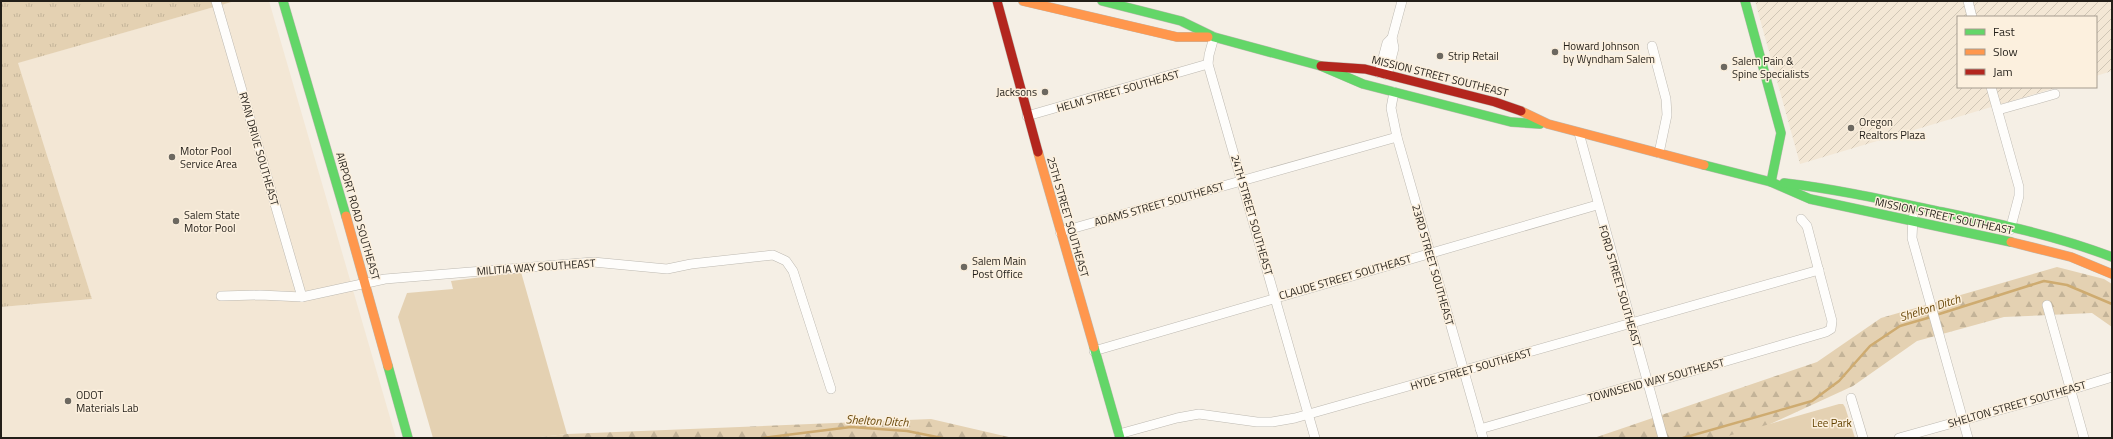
<svg xmlns="http://www.w3.org/2000/svg" width="2113" height="439" font-family="'Titillium Web',sans-serif">
  <style>
    .built { fill: #f3e7d5 }
    .industrial { fill: url(#industrial-furrows) }
    .grass { fill: url(#grass-tufts) }
    .forest { fill: url(#forest-firs) }
    .park { fill: #e4d1b2 }
    .lines { fill: none; stroke-linecap: round; stroke-linejoin: round }
    .stream { stroke: #ceab70; stroke-width: 2.5 }
    .street-casing { stroke: #bdb9b1; stroke-width: 10 }
    .fast-casing { stroke: #bdb9b1; stroke-width: 10 }
    .slow-casing { stroke: #bdb9b1; stroke-width: 10 }
    .jam-casing { stroke: #bdb9b1; stroke-width: 10 }
    .street { stroke: #fefdfb; stroke-width: 9 }
    .fast { stroke: #63d668; stroke-width: 9 }
    .slow { stroke: #ff974d; stroke-width: 9 }
    .jam { stroke: #b3261e; stroke-width: 9 }
    .poi-dot { fill: #6c6860; stroke: #fcf0de; stroke-width: 1.5 }
    .labels { text-anchor: middle; stroke-width: 3; stroke-linejoin: round; paint-order: stroke }
    .poi-label { font-size: 11px; fill: #231f19; stroke: #fcf0de; text-anchor: start }
    .street-label { font-size: 11px; fill: #231f19; stroke: #fcf0de }
    .park-label { font-size: 11px; fill: #624200; stroke: #fcf0de }
    .water-label { font-size: 12px; font-style: italic; fill: #6c4b0d; stroke: #fcf0de }
  </style>
  <defs>
    <pattern id="industrial-furrows" width="10" height="10" patternUnits="userSpaceOnUse"><rect width="10" height="10" fill="#f3e7d5"/><path d="M-1 1l2-2M0 10L10 0M9 11l2-2" fill="none" stroke="#d0c6b6"/></pattern>
    <pattern id="grass-tufts" width="24" height="20" patternUnits="userSpaceOnUse"><rect width="24" height="20" fill="#e4d1b2"/><path d="M3 7l-1-3M5 7V3M7 7l1-3M15 17l-1-3M17 17v-4M19 17l1-3" fill="none" stroke="#c3b398"/></pattern>
    <pattern id="forest-firs" width="22" height="20" patternUnits="userSpaceOnUse"><rect width="22" height="20" fill="#e4d1b2"/><path d="M5 1l3.5 6h-7zM16 11l3.5 6h-7z" fill="#c3b398"/></pattern>
  </defs>
  <rect width="100%" height="100%" fill="#f5efe5"/>
  <!-- built -->
  <path class="built" d="M235,1H269L396,438H1V307L92,299L17,63Z"/>
  <!-- industrial -->
  <path class="industrial" d="M1755,1H2112V71L2096,76V17H1958V87H2058L1800,164Z"/>
  <!-- grass -->
  <path class="grass" d="M1,1H235L18,63L92,299L1,307Z"/>
  <!-- forest -->
  <g class="forest">
    <path d="M2057,267L2104,279L2112,284V327L2092,313L2004,317L1917,341L1853,386L1740,438H1594L1817,362L1881,318Z"/>
    <path d="M931,419L1013,438H531L567,434Z"/>
  </g>
  <!-- park -->
  <g class="park">
    <path d="M521,272L567,434L532,438H433L398,317L407,293L453,289L451,281Z"/>
    <path d="M1839,404H1843L1845,407L1855,438H1721Z"/>
  </g>
  <g class="lines">
    <!-- stream -->
    <g class="stream">
      <path d="M1936,315L2044,281L2067,285L2112,304"/>
      <path d="M762,438L851,427L907,431L942,438"/>
      <path d="M1683,438L1812,401L1839,381L1870,346L1900,326L1931,317"/>
    </g>
    <!-- street casing -->
    <g class="street-casing">
      <g id="street">
        <path d="M216,1L302,297"/>
        <path d="M1968,1L1972,17"/>
        <path d="M1214,37L1209,55L1208,64L1315,438"/>
        <path d="M1652,46L1666,99L1667,115L1659,153"/>
        <path d="M1379,73L1387,43L1392,38"/>
        <path d="M1387,75L1394,48L1392,38L1402,1"/>
        <path d="M1991,87L2019,187V196L2010,230"/>
        <path d="M1394,92L1391,108L1397,137L1483,438"/>
        <path d="M1998,110L2055,94"/>
        <path d="M1027,116L1208,64"/>
        <path d="M1579,133L1663,438"/>
        <path d="M1913,217L1912,238L1968,438"/>
        <path d="M1060,232L1397,137"/>
        <path d="M221,296L260,295L302,297L385,279L593,262L667,269L691,264L773,255L786,261L793,271L831,389"/>
        <path d="M2047,305L2084,438"/>
        <path d="M1094,351L1597,205"/>
        <path d="M1851,398L1863,438"/>
        <path d="M1480,429L1637,384L1658,381L1826,332L1831,329L1832,321L1807,226L1801,219"/>
        <path d="M1119,434L1177,418L1199,414L1257,422H1272L1295,418L1819,270"/>
        <path d="M1899,438L2060,393L2112,377"/>
      </g>
    </g>
    <!-- fast casing -->
    <g class="fast-casing">
      <g id="fast">
        <path d="M283,1L346,216"/>
        <path d="M1102,1L1181,21L1214,37L1321,66L1363,84L1511,122L1540,124"/>
        <path d="M1745,1L1781,133L1771,182"/>
        <path d="M1704,165L1771,182L1810,199L2011,242"/>
        <path d="M1784,183C1837,189 1890,201 1942,212C2000,224 2057,236 2112,257"/>
        <path d="M1094,347L1120,438"/>
        <path d="M388,366L408,438"/>
      </g>
    </g>
    <!-- slow casing -->
    <g class="slow-casing">
      <g id="slow">
        <path d="M1023,1L1177,37H1208"/>
        <path d="M1521,111L1548,124L1704,165"/>
        <path d="M1038,152L1094,347"/>
        <path d="M346,216L388,366"/>
        <path d="M2011,242L2071,257L2112,274"/>
      </g>
    </g>
    <!-- jam casing -->
    <g class="jam-casing">
      <g id="jam">
        <path d="M997,1L1038,152"/>
        <path d="M1321,66L1365,69L1495,102L1521,111"/>
      </g>
    </g>
    <!-- street -->
    <use href="#street" class="street"/>
    <!-- fast -->
    <use href="#fast" class="fast"/>
    <!-- slow -->
    <use href="#slow" class="slow"/>
    <!-- jam -->
    <use href="#jam" class="jam"/>
  </g>
  <!-- markers -->
  <g class="poi-dot">
    <circle cx="1555" cy="52" r="4"/>
    <circle cx="1440" cy="56" r="4"/>
    <circle cx="1724" cy="67" r="4"/>
    <circle cx="1045" cy="92" r="4"/>
    <circle cx="1851" cy="128" r="4"/>
    <circle cx="172" cy="157" r="4"/>
    <circle cx="176" cy="221" r="4"/>
    <circle cx="964" cy="267" r="4"/>
    <circle cx="68" cy="401" r="4"/>
  </g>
  <g class="labels">
    <!-- poi labels -->
    <g class="poi-label">
      <text x="1563" y="50">Howard Johnson<tspan x="1563" dy="13">by Wyndham Salem</tspan></text>
      <text x="1448" y="60">Strip Retail</text>
      <text x="1732" y="65">Salem Pain &amp;<tspan x="1732" dy="13">Spine Specialists</tspan></text>
      <text x="1037" y="96" text-anchor="end">Jacksons</text>
      <text x="1859" y="126">Oregon<tspan x="1859" dy="13">Realtors Plaza</tspan></text>
      <text x="180" y="155">Motor Pool<tspan x="180" dy="13">Service Area</tspan></text>
      <text x="184" y="219">Salem State<tspan x="184" dy="13">Motor Pool</tspan></text>
      <text x="972" y="265">Salem Main<tspan x="972" dy="13">Post Office</tspan></text>
      <text x="76" y="399">ODOT<tspan x="76" dy="13">Materials Lab</tspan></text>
    </g>
    <!-- street labels -->
    <g class="street-label">
      <text transform="translate(1440 76) rotate(14)" y="4">MISSION STREET SOUTHEAST</text>
      <text transform="translate(1118 91) rotate(-16)" y="4">HELM STREET SOUTHEAST</text>
      <text transform="translate(259 149) rotate(74)" y="4">RYAN DRIVE SOUTHEAST</text>
      <text transform="translate(1159 204) rotate(-16)" y="4">ADAMS STREET SOUTHEAST</text>
      <text transform="translate(1252 215) rotate(74)" y="4">24TH STREET SOUTHEAST</text>
      <text transform="translate(358 216) rotate(74)" y="4">AIRPORT ROAD SOUTHEAST</text>
      <text transform="translate(1944 216) rotate(12)" y="4">MISSION STREET SOUTHEAST</text>
      <text transform="translate(1068 217) rotate(74)" y="4">25TH STREET SOUTHEAST</text>
      <text transform="translate(1433 265) rotate(74)" y="4">23RD STREET SOUTHEAST</text>
      <text transform="translate(536 267) rotate(-4)" y="4">MILITIA WAY SOUTHEAST</text>
      <text transform="translate(1345 277) rotate(-16)" y="4">CLAUDE STREET SOUTHEAST</text>
      <text transform="translate(1620 286) rotate(74)" y="4">FORD STREET SOUTHEAST</text>
      <text transform="translate(1471 369) rotate(-16)" y="4">HYDE STREET SOUTHEAST</text>
      <text transform="translate(1656 380) rotate(-15)" y="4">TOWNSEND WAY SOUTHEAST</text>
      <text transform="translate(2017 404) rotate(-16)" y="4">SHELTON STREET SOUTHEAST</text>
    </g>
    <!-- park labels -->
    <g class="park-label">
      <text x="1832" y="427">Lee Park</text>
    </g>
    <!-- water labels -->
    <g class="water-label">
      <text transform="translate(1930 308) rotate(-18)" y="4">Shelton Ditch</text>
      <text transform="translate(877 421) rotate(3)" y="4">Shelton Ditch</text>
    </g>
  </g>
  <!-- border -->
  <rect width="2113" height="439" fill="none" stroke="#231f19" stroke-width="4"/>
  <!-- legend -->
  <rect x="1957" y="16" width="140" height="72" fill="#fcf0de" stroke="#a59c8f"/>
  <rect x="1965" y="29" width="20" height="6" fill="#63d668" stroke="#a59c8f"/>
  <text x="1993" y="36" font-size="12" fill="#231f19">Fast</text>
  <rect x="1965" y="49" width="20" height="6" fill="#ff974d" stroke="#a59c8f"/>
  <text x="1993" y="56" font-size="12" fill="#231f19">Slow</text>
  <rect x="1965" y="69" width="20" height="6" fill="#b3261e" stroke="#a59c8f"/>
  <text x="1993" y="76" font-size="12" fill="#231f19">Jam</text>
</svg>
